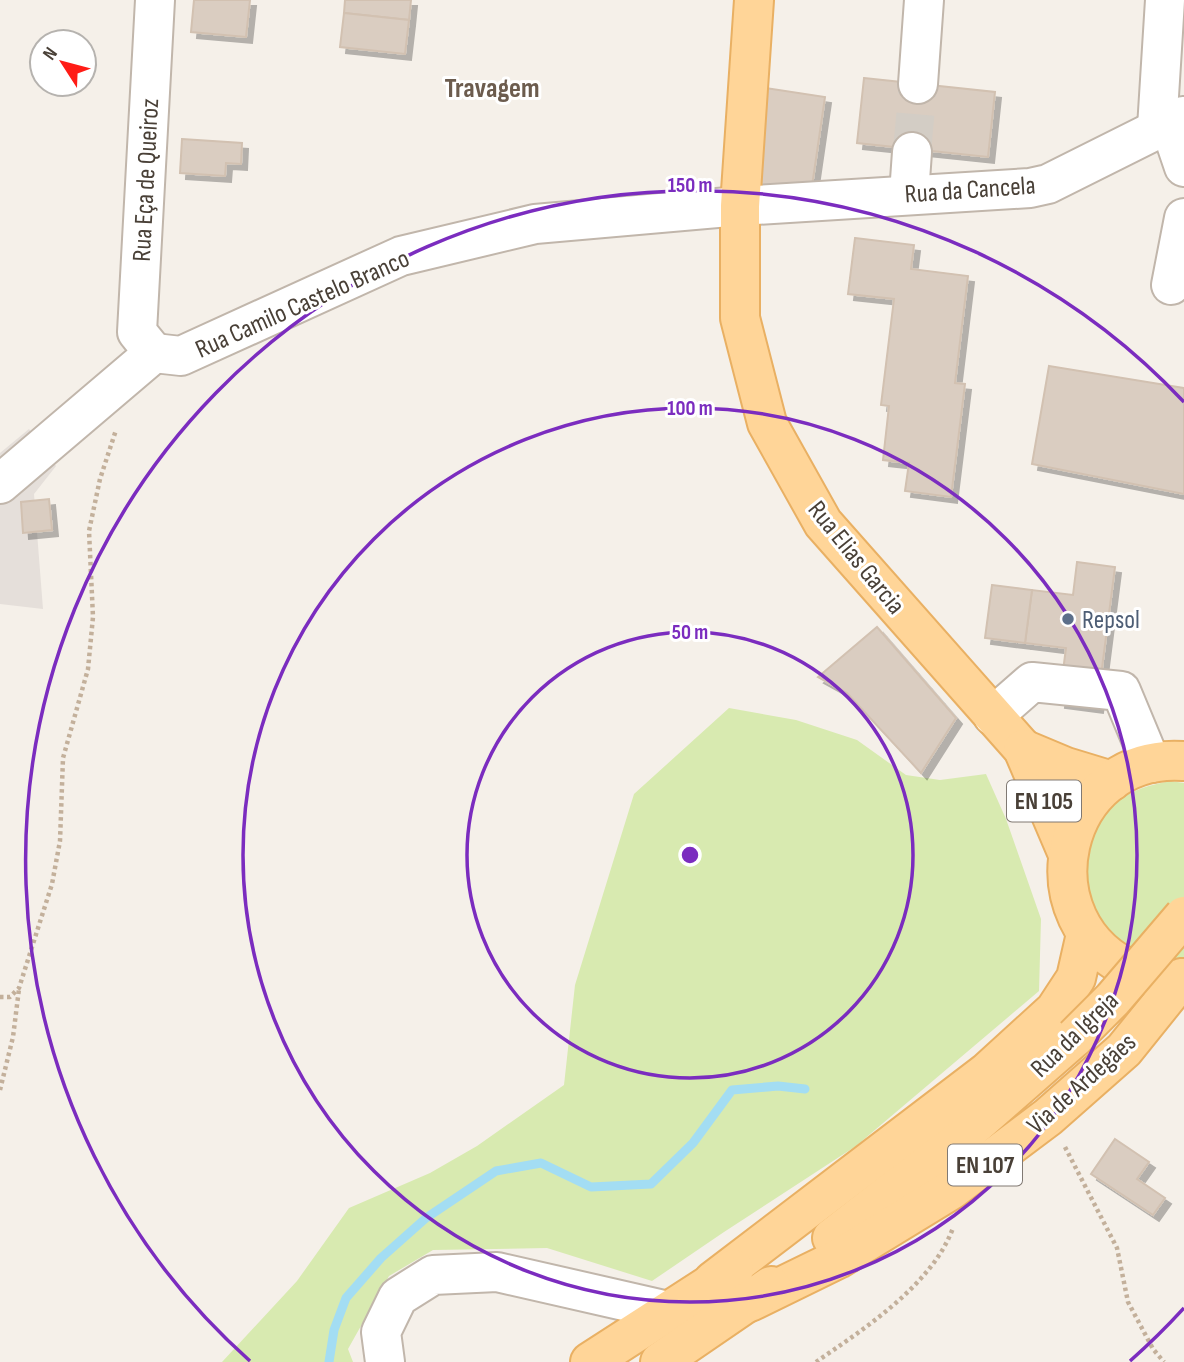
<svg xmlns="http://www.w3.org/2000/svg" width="1184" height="1362" font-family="'Sofia Sans Condensed',sans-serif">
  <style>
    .industrial { fill: #e5dfda }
    .green { fill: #d8eab0 }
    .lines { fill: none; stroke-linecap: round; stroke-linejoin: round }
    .stream { stroke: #a3ddf3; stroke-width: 9 }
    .building { fill: #dacdc1; stroke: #d2c1b1; stroke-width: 2; filter: url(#shadow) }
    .minor-tunnel { stroke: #d3cdc5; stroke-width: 38; stroke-dasharray: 38 19; stroke-linecap: butt }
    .minor-casing { stroke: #c1b6ab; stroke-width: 42 }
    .major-casing { stroke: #e9b063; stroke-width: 42 }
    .path { stroke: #c3b09b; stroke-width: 4.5; stroke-dasharray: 3.5 3.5; stroke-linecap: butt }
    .minor { stroke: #fff; stroke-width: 38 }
    .major { stroke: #ffd598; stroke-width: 38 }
    .major-bridge-casing { stroke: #e9b063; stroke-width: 42; stroke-linecap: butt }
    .major-bridge { stroke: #ffd598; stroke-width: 38 }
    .ring { fill: none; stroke: #7b2cbf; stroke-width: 3.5 }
    .service-dot { fill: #5c6f8a; stroke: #fff; stroke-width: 2.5 }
    .labels { text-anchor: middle; stroke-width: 6; stroke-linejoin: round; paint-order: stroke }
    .shield { fill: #fff; stroke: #807973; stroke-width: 2 }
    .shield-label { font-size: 24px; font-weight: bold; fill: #494037 }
    .street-label { font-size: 26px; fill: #494037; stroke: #fff }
    .service-label { font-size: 26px; fill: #4e5e75; stroke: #fff; text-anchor: start }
    .neighbourhood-label { font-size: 28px; font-weight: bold; fill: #6c5c4e; stroke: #fff }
    .centre { fill: #7b2cbf; stroke: #fff; stroke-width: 3.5 }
    .ring-label { font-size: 21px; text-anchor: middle; font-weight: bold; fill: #7b2cbf; stroke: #fff; stroke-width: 6; stroke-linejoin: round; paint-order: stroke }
  </style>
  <defs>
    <filter id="shadow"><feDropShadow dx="6" dy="6" stdDeviation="0" flood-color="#0004"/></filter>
  </defs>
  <rect width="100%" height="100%" fill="#f5f0e9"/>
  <!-- industrial -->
  <path class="industrial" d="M29,429L56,466L34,494L43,609L0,604V453Z"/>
  <!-- green -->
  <g class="green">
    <path d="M729,708L796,720L857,740L906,775L940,780L986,774L1006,819L1041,919L1039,991L856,1146L724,1232L652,1281L547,1248L433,1250L389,1276L348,1349L353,1362H222L297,1281L349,1208L430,1173L477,1146L564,1085L575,985L634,794Z"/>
    <path d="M1170,781L1184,783V958C1166,958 1148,958 1132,949C1081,918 1068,844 1116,803C1132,789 1151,785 1170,781Z"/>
  </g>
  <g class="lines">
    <!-- stream -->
    <path class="stream" d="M329,1362L334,1330L346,1298L381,1258L426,1218L496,1171L541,1163L591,1187L651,1184L693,1143L732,1090L778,1086L805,1089"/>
  </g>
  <!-- building -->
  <g class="building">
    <path d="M194,0H250L246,37L191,32Z"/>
    <path d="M345,0H411L409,20L344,13Z"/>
    <path d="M344,13L409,20L405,54L340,47Z"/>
    <path d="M864,78L995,92L988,157L857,143Z"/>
    <path d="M759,87L825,97L811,193L751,197Z"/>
    <path d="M182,139L242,143L241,164L226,163L225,176L180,173Z"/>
    <path d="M855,238L914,245L911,269L968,276L955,383L965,384L951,497L905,491L909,463L883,460L889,406L881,405L894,299L848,294Z"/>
    <path d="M1049,366L1184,388V494L1032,464Z"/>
    <path d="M49,499L52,530L23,533L21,502Z"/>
    <path d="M1077,562L1115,567L1097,707L1059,702L1066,648L1025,643L1032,590L1073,595Z"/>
    <path d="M992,585L1032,590L1025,643L985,638Z"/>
    <path d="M877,627L956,718L921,773L847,693L818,677Z"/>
    <path d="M1115,1139L1149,1162L1137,1179L1165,1198L1153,1215L1091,1174Z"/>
  </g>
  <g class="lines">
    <!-- minor-tunnel -->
    <path class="minor-tunnel" d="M912,152L918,84"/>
    <!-- minor casing -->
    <g class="minor-casing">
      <g id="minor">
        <path d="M918,84L924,0"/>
        <path d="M1169,123L1184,167"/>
        <path d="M1157,128L1165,0"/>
        <path d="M909,194L912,152"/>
        <path d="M1171,285L1184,218"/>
        <path d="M154,353L181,356L401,256L535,224L740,206L1030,188L1048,184L1184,116"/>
        <path d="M154,353L137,332L155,0"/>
        <path d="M0,484L154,353"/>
        <path d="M993,716L1032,682L1121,691L1151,763"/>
        <path d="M385,1362L381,1332L398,1297L433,1275L497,1272L668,1311"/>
      </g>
    </g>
    <!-- major casing -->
    <g class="major-casing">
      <g id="major">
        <path d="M754,0L740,206V318L767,423L823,523L1023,749L1067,852"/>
        <path d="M1023,749L1066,767L1112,781"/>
        <path d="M1168,979C1158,977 1146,976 1136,972C1021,924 1060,752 1184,761"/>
        <path d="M832,1238L954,1143L1075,1037"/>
        <path d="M713,1281L987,1072L1055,1010L1076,978L1086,934"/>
        <path d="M750,1302L838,1259L951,1190L1048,1117L1124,1050L1182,978"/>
        <path d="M590,1362L734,1269"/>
        <path d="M660,1362L771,1286"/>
      </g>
    </g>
    <!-- path -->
    <g class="path">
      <path d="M0,997H10L19,988L52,884L60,841L63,758L88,669L93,617L89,531L100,479L116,430"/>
      <path d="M0,1090L13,1037L19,989"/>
      <path d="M1065,1147L1117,1248L1128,1302L1153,1349L1164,1362"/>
      <path d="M816,1362C864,1329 932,1285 953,1228"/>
    </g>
    <!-- minor -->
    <use href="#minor" class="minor"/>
    <!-- major -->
    <use href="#major" class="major"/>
    <!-- major-bridge casing -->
    <g class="major-bridge-casing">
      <path id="major-bridge" d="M1075,1037L1113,999L1184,916"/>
    </g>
    <!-- major-bridge -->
    <use href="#major-bridge" class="major-bridge"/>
  </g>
  <!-- distance rings -->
  <g class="ring">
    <circle cx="690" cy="855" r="223"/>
    <circle cx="690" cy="855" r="447"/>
    <path d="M1184 1308A670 670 0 0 1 1130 1361M250 1361A670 670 0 1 1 1184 402"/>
  </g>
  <!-- markers -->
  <circle class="service-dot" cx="1068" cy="619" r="7"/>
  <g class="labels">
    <!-- shield labels -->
    <g class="shield">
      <rect x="1007" y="780.5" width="74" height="41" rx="5"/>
      <rect x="948" y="1144.5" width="74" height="41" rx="5"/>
    </g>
    <g class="shield-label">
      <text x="1044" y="809">EN 105</text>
      <text x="985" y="1173">EN 107</text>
    </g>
    <!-- street labels -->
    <g class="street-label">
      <text transform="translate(145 180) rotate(-87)" y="9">Rua Eça de Queiroz</text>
      <text transform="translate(970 189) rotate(-4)" y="9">Rua da Cancela</text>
      <text transform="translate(302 303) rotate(-24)" y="9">Rua Camilo Castelo Branco</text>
      <text transform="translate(857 557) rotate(51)" y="9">Rua Elias Garcia</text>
      <text transform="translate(1074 1034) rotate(-44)" y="9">Rua da Igreja</text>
      <text transform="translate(1081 1083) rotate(-42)" y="9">Via de Ardegães</text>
    </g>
    <!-- service labels -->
    <g class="service-label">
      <text x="1082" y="628">Repsol</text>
    </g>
    <!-- neighbourhood labels -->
    <g class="neighbourhood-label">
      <text x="492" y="97">Travagem</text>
    </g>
  </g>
  <circle cx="690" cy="855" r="10" class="centre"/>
  <g class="ring-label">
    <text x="690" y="192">150 m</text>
    <text x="690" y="415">100 m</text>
    <text x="690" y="639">50 m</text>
  </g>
  <!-- north arrow -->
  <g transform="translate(63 63) rotate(306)"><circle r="33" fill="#ffffff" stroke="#b6b3af" stroke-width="2"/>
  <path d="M0-5L12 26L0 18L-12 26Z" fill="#ff1c16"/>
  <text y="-10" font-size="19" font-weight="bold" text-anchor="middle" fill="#494037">N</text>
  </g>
</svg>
